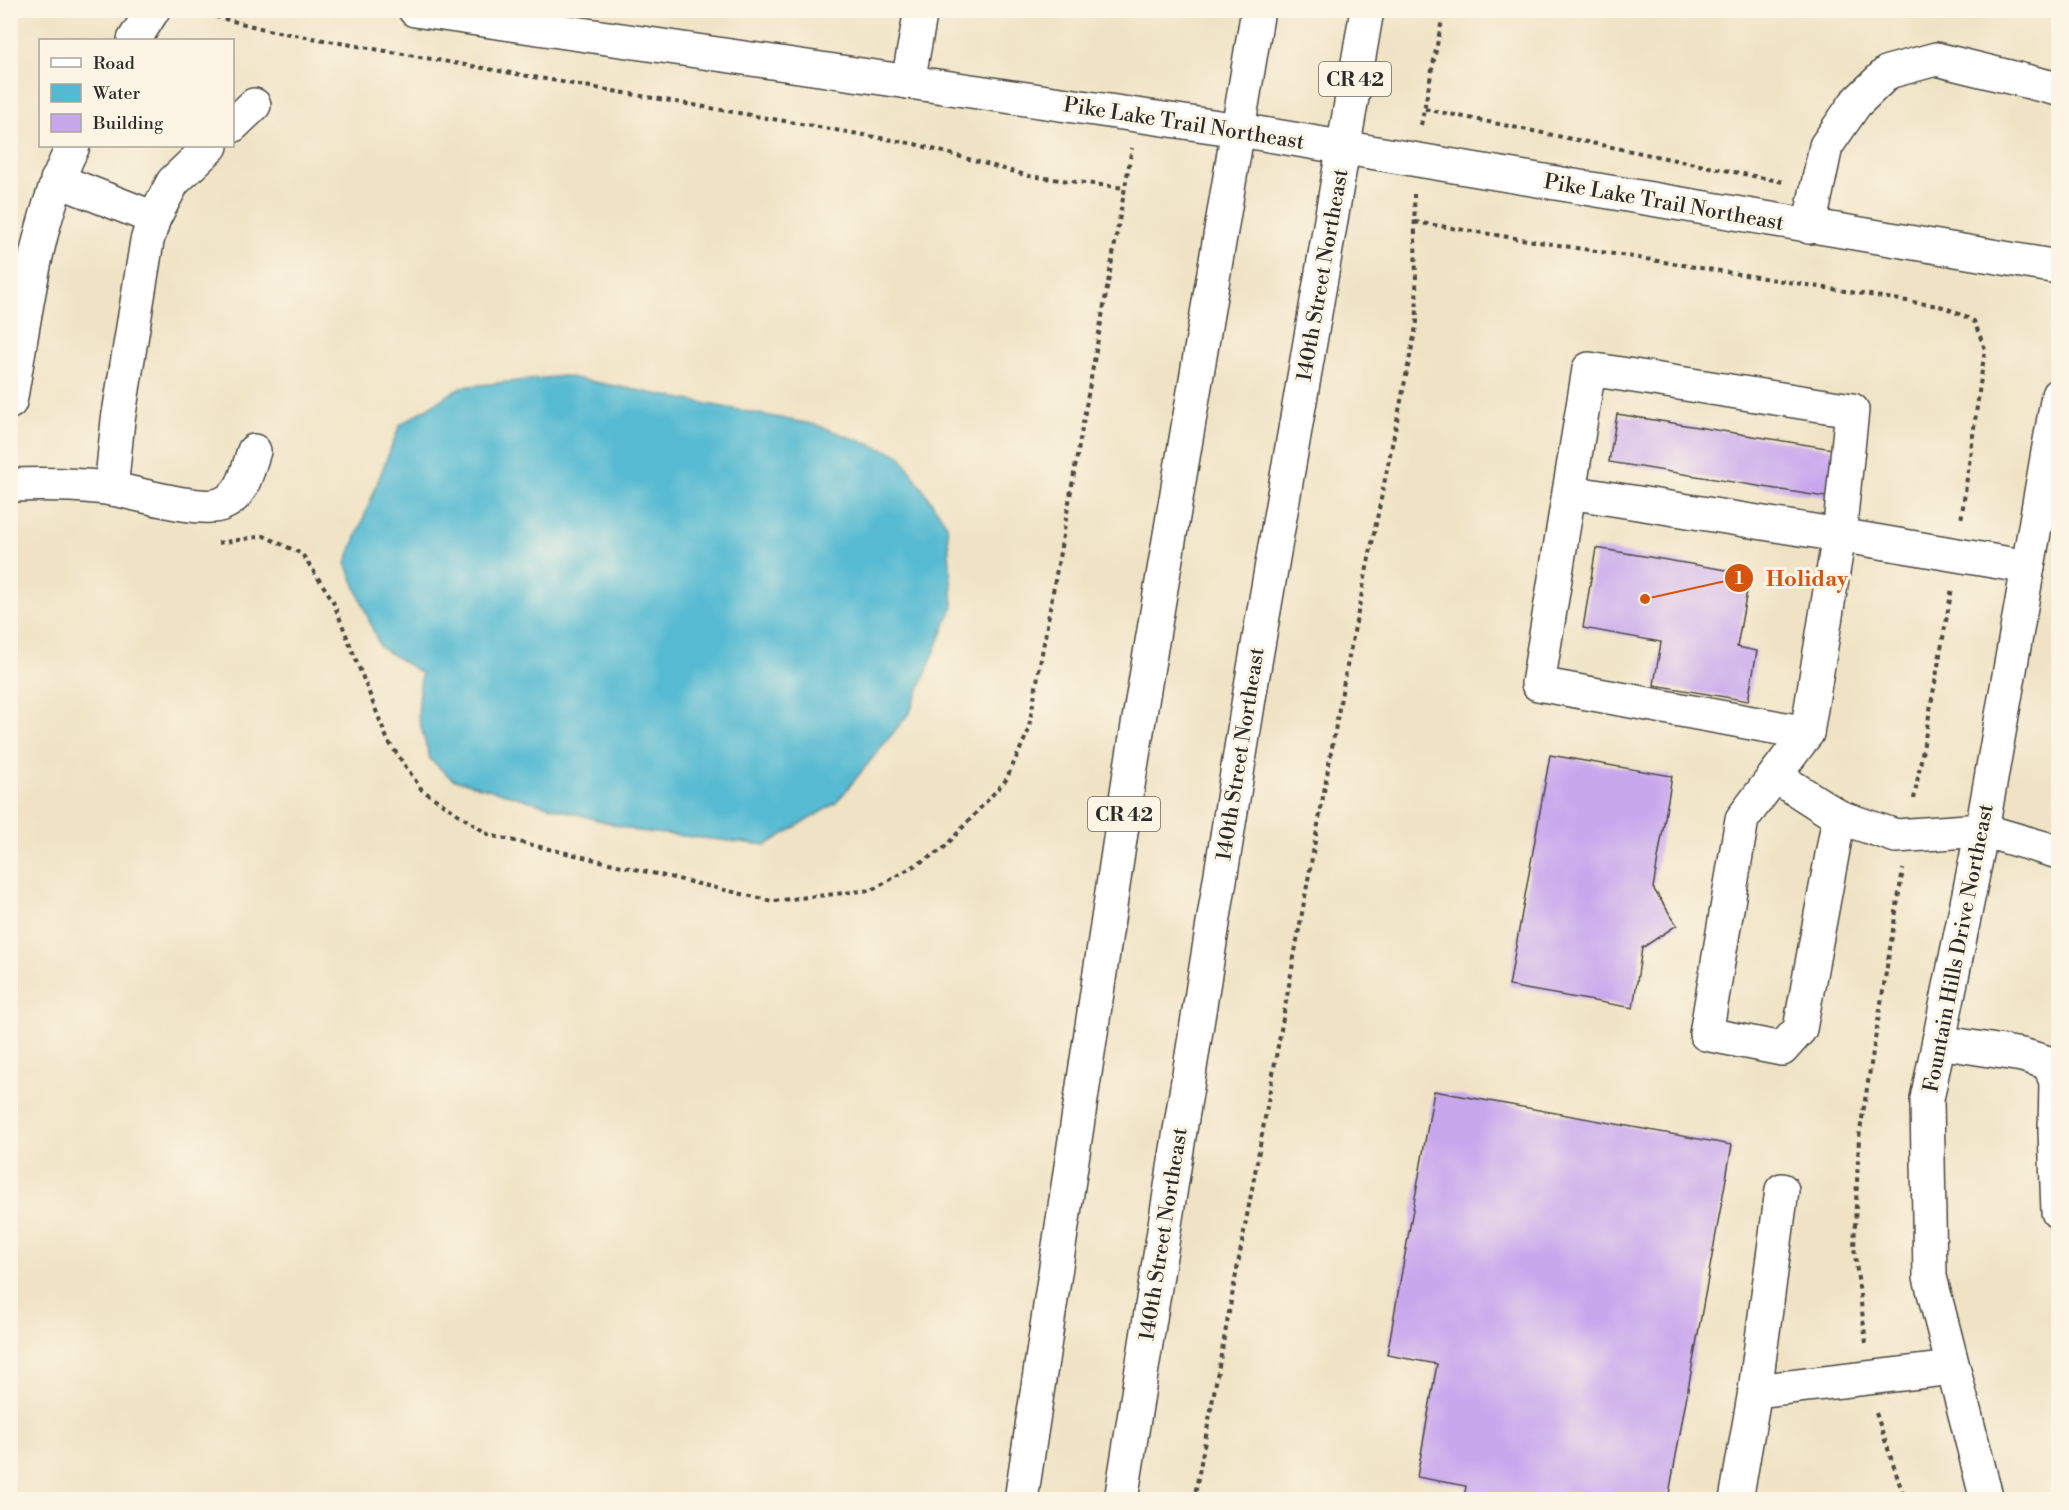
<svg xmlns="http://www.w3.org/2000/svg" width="2069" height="1510" font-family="'Libre Bodoni',serif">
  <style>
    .water { fill: #54bad2; stroke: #40727e; stroke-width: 1.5 }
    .building { fill: #c8a8ed }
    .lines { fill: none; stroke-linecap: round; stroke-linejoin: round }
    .minor-casing { stroke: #494742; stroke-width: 36 }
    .highway-casing { stroke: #494742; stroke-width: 36 }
    .path { stroke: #494742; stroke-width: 4; stroke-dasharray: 4.5 4.5; stroke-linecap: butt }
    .minor { stroke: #fff; stroke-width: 33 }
    .highway { stroke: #fff; stroke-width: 33 }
    .labels { text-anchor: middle; stroke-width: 6; stroke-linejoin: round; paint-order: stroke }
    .shield { fill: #fcf5e5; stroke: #6a6863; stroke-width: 1.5 }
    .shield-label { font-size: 20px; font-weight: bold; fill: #2b2b2b }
    .street-label { font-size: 21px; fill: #2b2b2b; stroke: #fcf5e5 }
    .leader { fill: none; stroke: #d5540f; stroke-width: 2 }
    .callout-dot { fill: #d5540f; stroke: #fcf5e5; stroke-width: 2 }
    .mark-label { font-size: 18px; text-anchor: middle; font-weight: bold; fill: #fff }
    .callout-label { font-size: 22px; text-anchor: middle; font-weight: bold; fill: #d5540f; stroke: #fcf5e5; stroke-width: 6; stroke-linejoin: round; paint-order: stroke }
  </style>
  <rect width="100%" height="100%" fill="#fcf5e5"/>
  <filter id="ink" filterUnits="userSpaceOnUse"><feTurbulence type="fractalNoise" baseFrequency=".0167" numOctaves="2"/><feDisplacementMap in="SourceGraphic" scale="12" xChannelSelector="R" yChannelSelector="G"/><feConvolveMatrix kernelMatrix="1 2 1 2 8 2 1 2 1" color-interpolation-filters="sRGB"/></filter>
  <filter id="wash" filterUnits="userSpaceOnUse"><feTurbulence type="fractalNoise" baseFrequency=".008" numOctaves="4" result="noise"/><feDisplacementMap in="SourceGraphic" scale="24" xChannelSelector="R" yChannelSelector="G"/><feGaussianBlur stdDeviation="1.35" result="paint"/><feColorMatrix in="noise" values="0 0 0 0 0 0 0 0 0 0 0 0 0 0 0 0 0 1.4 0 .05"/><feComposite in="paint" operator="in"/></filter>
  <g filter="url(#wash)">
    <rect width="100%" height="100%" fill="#f0e3c5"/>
    <!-- water -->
    <path class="water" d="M564,376L816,425L900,455L947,525L953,606L910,712L836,803L766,845L637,831L452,779L430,759L418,717L421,673L380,647L346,563L400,425L461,387Z"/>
    <g id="blocks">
      <!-- building -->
      <g class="building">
        <path d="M1617,414L1839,450L1831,498L1609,462Z"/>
        <path d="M1596,548L1750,574L1737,647L1757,651L1748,701L1654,685L1661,642L1583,628Z"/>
        <path d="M1550,755L1672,776L1653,888L1677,925L1642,948L1633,1008L1509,986Z"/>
        <path d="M1434,1091L1732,1145L1668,1500H1464L1466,1486L1417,1477L1437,1364L1387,1355Z"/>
      </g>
    </g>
  </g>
  <g filter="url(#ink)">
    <use href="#blocks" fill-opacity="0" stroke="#494742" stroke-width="1.5"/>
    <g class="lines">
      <!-- minor casing -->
      <g class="minor-casing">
        <g id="minor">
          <path d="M415,10L1239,130L2058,267"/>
          <path d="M134,40L153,10"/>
          <path d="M908,82L921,10"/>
          <path d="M232,126L254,105"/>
          <path d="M57,180L154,218"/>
          <path d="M1809,227L1826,146L1855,104L1888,72L1936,59L2058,89"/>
          <path d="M10,402C26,316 34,224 73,146"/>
          <path d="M10,485C44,484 79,484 112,489C137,493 201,513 222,504C244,495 247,471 254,451"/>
          <path d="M111,489L118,420L147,241L154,218L173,182L211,146"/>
          <path d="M1569,492L1839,535L1852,410L1589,369L1538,684L1807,733L1839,535L2028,567"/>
          <path d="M1775,776L1839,817L1800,1029L1782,1049L1706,1034L1742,819L1807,733"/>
          <path d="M1839,817L1896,836L1982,830L2058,852"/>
          <path d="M1939,1042L2022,1055L2049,1063L2056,1082L2055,1131L2058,1212"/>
          <path d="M1755,1391L1782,1190"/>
          <path d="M1736,1500L1755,1391L1953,1368"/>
          <path d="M1987,1500L1930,1277L1927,1099L1982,830L2058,395"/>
        </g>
      </g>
      <!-- highway casing -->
      <g class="highway-casing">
        <g id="highway">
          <path d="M1021,1500L1129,779L1258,10"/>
          <path d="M1121,1500L1250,692L1367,10"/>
        </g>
      </g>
      <!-- path -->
      <g class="path">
        <path d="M189,10L272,31L915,144L1029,176L1125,188"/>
        <path d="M1425,109L1783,182"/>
        <path d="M1421,125L1444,10"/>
        <path d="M1415,222L1944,307L1974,321L1985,349L1961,521"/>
        <path d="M218,543L264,536L302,554L332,599L388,741L422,790L489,835L772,901L872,890L942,850L1006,780L1028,732L1132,148"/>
        <path d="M1914,799L1952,588"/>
        <path d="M1866,1343L1854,1247L1859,1137L1903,869"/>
        <path d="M1876,1413L1905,1500"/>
        <path d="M1194,1500L1257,1162L1344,681L1417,322L1414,194"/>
      </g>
      <!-- minor -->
      <use href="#minor" class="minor"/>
      <!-- highway -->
      <use href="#highway" class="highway"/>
    </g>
  </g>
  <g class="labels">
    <!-- shield labels -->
    <g class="shield">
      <rect x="1319" y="62" width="72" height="34" rx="4.5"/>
      <rect x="1088" y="797" width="72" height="34" rx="4.5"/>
    </g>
    <g class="shield-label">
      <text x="1355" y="86">CR 42</text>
      <text x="1124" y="821">CR 42</text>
    </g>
    <!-- street labels -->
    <g class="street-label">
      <text transform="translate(1184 123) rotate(9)" y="7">Pike Lake Trail Northeast</text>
      <text transform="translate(1664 202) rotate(10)" y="7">Pike Lake Trail Northeast</text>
      <text transform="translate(1322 275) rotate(-80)" y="7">140th Street Northeast</text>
      <text transform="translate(1240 754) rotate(-81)" y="7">140th Street Northeast</text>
      <text transform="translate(1958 948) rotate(-79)" y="7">Fountain Hills Drive Northeast</text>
      <text transform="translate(1163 1234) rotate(-81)" y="7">140th Street Northeast</text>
    </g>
  </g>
  <!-- callouts -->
  <path class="leader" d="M1645 599L1739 578"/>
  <g class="callout-dot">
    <circle cx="1645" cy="599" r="6"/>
    <circle cx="1739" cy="578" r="15"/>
  </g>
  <g class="mark-label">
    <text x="1739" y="584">1</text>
  </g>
  <g class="callout-label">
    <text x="1807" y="586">Holiday</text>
  </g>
  <!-- margin -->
  <rect width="2069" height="1510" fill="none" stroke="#fcf5e5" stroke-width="36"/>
  <!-- legend -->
  <rect x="39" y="39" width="195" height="108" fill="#fcf5e5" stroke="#a8a49b" stroke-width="1.5"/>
  <rect x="51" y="58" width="30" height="9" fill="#ffffff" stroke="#a8a49b" stroke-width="1.5"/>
  <text x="93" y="69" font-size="18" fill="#2b2b2b">Road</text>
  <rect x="51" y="84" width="30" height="18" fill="#54bad2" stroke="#a8a49b" stroke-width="1.5"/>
  <text x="93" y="99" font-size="18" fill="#2b2b2b">Water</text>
  <rect x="51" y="114" width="30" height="18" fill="#c8a8ed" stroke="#a8a49b" stroke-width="1.5"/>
  <text x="93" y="129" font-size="18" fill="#2b2b2b">Building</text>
</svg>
